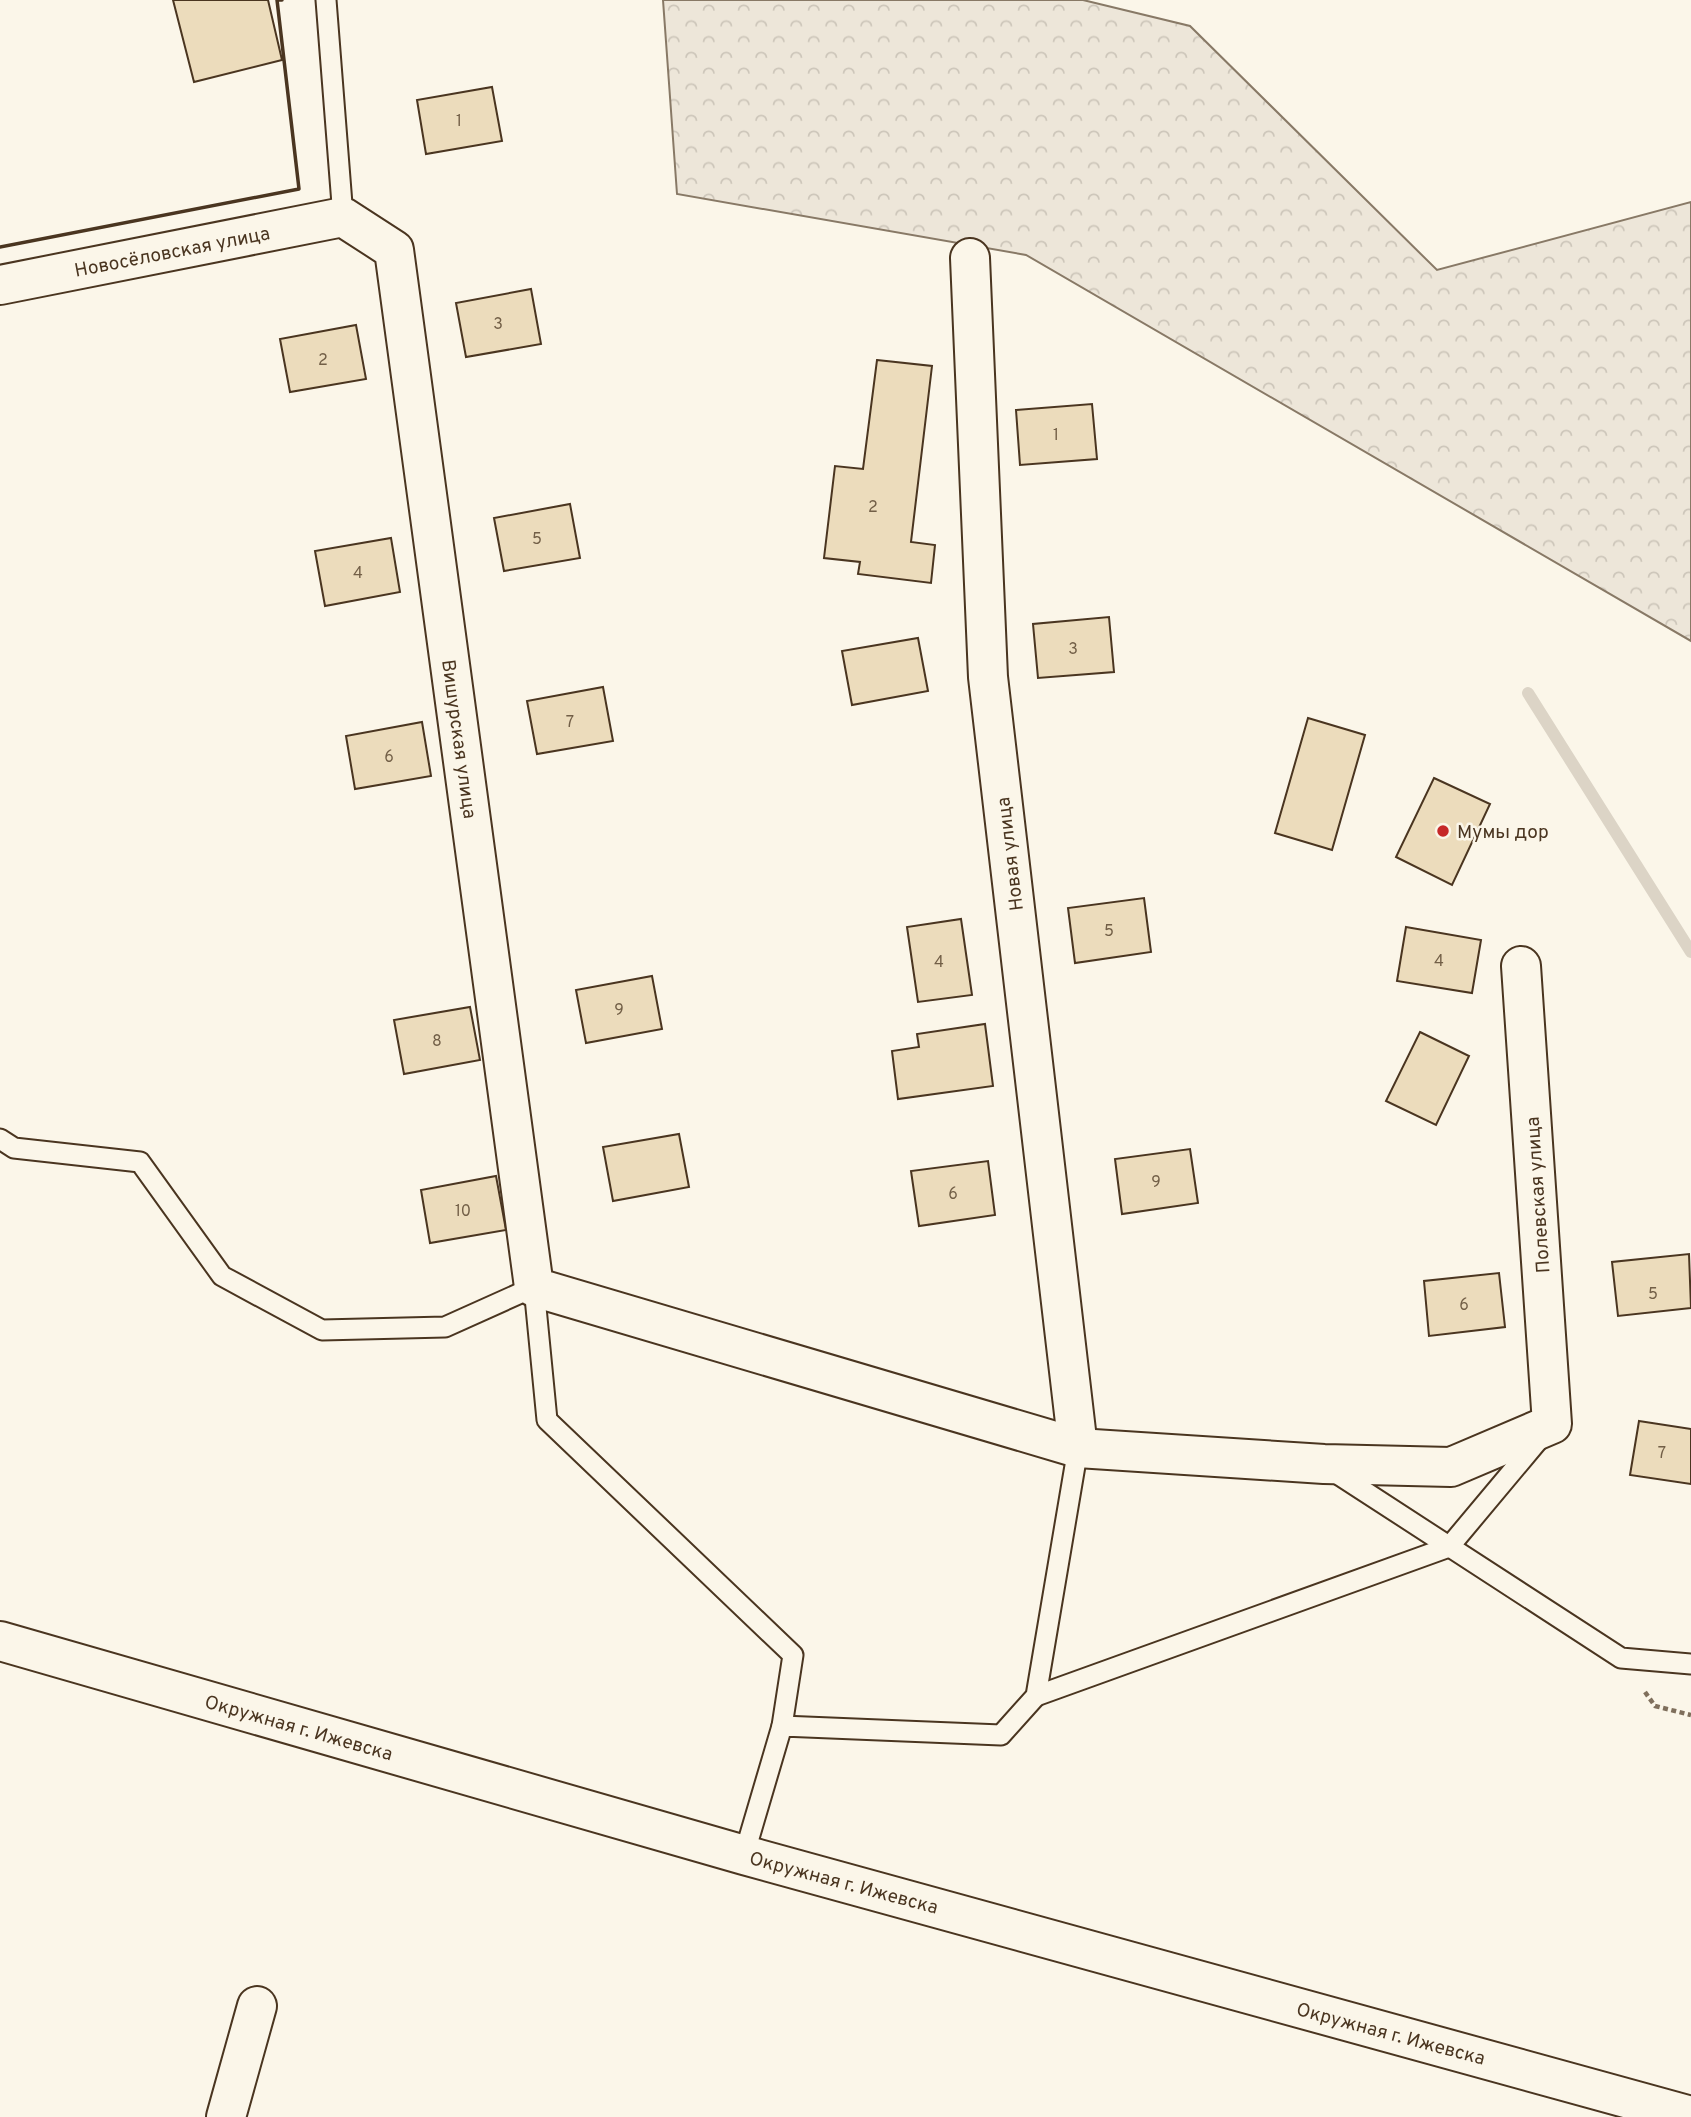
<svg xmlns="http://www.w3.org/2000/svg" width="1691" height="2117" font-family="Overpass,sans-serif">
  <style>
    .forest { fill: url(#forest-crowns); stroke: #887966; stroke-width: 2 }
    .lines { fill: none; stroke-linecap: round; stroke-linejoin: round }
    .stream { stroke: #dcd4c6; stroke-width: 12 }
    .building { fill: #ecdcbc; stroke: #4a3520; stroke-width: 2 }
    .service-casing { stroke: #4a3520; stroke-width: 23 }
    .minor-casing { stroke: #4a3520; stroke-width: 42 }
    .primary-casing { stroke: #4a3520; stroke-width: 42 }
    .path { stroke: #7f6f5c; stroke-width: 4.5; stroke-dasharray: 5 3.5; stroke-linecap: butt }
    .service { stroke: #fbf6e9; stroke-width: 19 }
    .minor { stroke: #fbf6e9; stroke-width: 38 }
    .primary { stroke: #fbf6e9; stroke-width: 38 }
    .wall { stroke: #4a3520; stroke-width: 3.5 }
    .poi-dot { fill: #c62828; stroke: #fbf6e9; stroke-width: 2.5 }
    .labels { text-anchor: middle; stroke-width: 5; stroke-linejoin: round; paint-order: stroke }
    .number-label { font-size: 16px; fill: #725f47 }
    .street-label { font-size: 19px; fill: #4a3520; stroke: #fbf6e9 }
    .poi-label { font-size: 19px; fill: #4a3520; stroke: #fbf6e9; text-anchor: start }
  </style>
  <defs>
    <pattern id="forest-crowns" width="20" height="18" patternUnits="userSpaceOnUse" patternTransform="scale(1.75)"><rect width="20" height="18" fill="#ede6d9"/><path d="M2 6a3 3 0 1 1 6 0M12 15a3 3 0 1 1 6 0" fill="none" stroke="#cdc6ba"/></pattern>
  </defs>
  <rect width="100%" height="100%" fill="#fbf6e9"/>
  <!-- forest -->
  <path class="forest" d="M663,0H1083L1190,26L1437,270L1691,202V641L1026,255L677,194Z"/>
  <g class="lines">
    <!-- stream -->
    <path class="stream" d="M1528,693L1691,952"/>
  </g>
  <!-- building -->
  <g class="building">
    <path d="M173,0H268L282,60L194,82Z"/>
    <path d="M492,87L502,141L426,154L417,100Z"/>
    <path d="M531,289L541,344L466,357L456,303Z"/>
    <path d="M356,325L366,379L290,392L280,339Z"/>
    <path d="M877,360L932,366L911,542L935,545L931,583L858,574L860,562L824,558L835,466L863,469Z"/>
    <path d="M1092,404L1097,459L1020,465L1016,410Z"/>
    <path d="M570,504L580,558L504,571L494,518Z"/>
    <path d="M391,538L400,592L325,606L315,551Z"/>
    <path d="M1109,617L1114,672L1038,678L1033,624Z"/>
    <path d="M918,638L928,691L852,705L842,651Z"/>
    <path d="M603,687L613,741L537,754L527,701Z"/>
    <path d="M1308,718L1365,735L1332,850L1275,833Z"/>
    <path d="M422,722L431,776L355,789L346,736Z"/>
    <path d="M1434,778L1490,804L1452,885L1396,857Z"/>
    <path d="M1144,898L1151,952L1075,963L1068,908Z"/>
    <path d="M961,919L972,995L918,1002L907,927Z"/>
    <path d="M1406,927L1481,940L1472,993L1397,981Z"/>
    <path d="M652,976L662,1029L586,1043L576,990Z"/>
    <path d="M470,1007L480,1060L404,1074L394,1020Z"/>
    <path d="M985,1024L993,1086L898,1099L892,1051L919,1047L917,1034Z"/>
    <path d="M1420,1032L1469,1056L1436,1125L1386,1101Z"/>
    <path d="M679,1134L689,1187L613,1201L603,1147Z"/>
    <path d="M1190,1149L1198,1203L1122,1214L1115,1159Z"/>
    <path d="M988,1161L995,1215L919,1226L911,1171Z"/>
    <path d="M496,1176L506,1230L430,1243L421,1190Z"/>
    <path d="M1689,1254L1691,1308L1618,1316L1612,1262Z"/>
    <path d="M1499,1273L1505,1327L1429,1336L1424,1281Z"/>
    <path d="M1639,1421L1691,1429V1484L1630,1475Z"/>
  </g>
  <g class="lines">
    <!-- service casing -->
    <g class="service-casing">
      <g id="service">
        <path d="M326,0L343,217"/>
        <path d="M0,1139L14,1148L140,1162L222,1276L322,1330L445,1327L534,1287L547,1420L793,1655L782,1726"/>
        <path d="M1333,1471L1621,1658L1691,1664"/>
        <path d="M1036,1696L1449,1547L1541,1437"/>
        <path d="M744,1855L782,1726L1001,1735L1036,1696L1078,1448"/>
      </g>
    </g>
    <!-- minor casing -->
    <g class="minor-casing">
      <g id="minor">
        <path d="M970,258L988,677L1078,1448"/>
        <path d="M0,285L343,217L394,250L534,1287L1078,1448L1324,1464L1451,1467L1552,1424L1521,966"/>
        <path d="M226,2117L257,2006"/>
      </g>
    </g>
    <!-- primary casing -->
    <g class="primary-casing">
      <path id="primary" d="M0,1641L744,1855L1691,2116"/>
    </g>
    <!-- path -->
    <path class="path" d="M1645,1692L1655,1706L1691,1715"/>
    <!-- service -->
    <use href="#service" class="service"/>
    <!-- minor -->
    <use href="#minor" class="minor"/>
    <!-- primary -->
    <use href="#primary" class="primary"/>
    <!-- wall -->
    <path class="wall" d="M0,247L299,189L277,0H282"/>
  </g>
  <!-- markers -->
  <circle class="poi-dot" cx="1443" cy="831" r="7"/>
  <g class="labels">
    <!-- number labels -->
    <g class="number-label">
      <text x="459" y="126">1</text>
      <text x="498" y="329">3</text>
      <text x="323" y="365">2</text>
      <text x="1056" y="440">1</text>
      <text x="873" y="512">2</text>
      <text x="537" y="544">5</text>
      <text x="358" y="578">4</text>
      <text x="1073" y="654">3</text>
      <text x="570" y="727">7</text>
      <text x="389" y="762">6</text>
      <text x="1109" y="936">5</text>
      <text x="1439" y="966">4</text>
      <text x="939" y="967">4</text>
      <text x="619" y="1015">9</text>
      <text x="437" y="1046">8</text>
      <text x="1156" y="1187">9</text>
      <text x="953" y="1199">6</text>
      <text x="463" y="1216">10</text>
      <text x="1653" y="1299">5</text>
      <text x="1464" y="1310">6</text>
      <text x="1662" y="1458">7</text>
    </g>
    <!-- street labels -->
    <g class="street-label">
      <text transform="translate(172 251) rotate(-11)" y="7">Новосёловская улица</text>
      <text transform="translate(460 739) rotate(82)" y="7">Вишурская улица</text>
      <text transform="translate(1009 854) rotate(-97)" y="7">Новая улица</text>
      <text transform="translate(1537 1195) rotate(-94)" y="7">Полевская улица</text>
      <text transform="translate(299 1727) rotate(16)" y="7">Окружная г. Ижевска</text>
      <text transform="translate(844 1882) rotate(15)" y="7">Окружная г. Ижевска</text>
      <text transform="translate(1391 2033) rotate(15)" y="7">Окружная г. Ижевска</text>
    </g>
    <!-- poi labels -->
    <g class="poi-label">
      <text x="1457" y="838">Мумы дор</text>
    </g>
  </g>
</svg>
